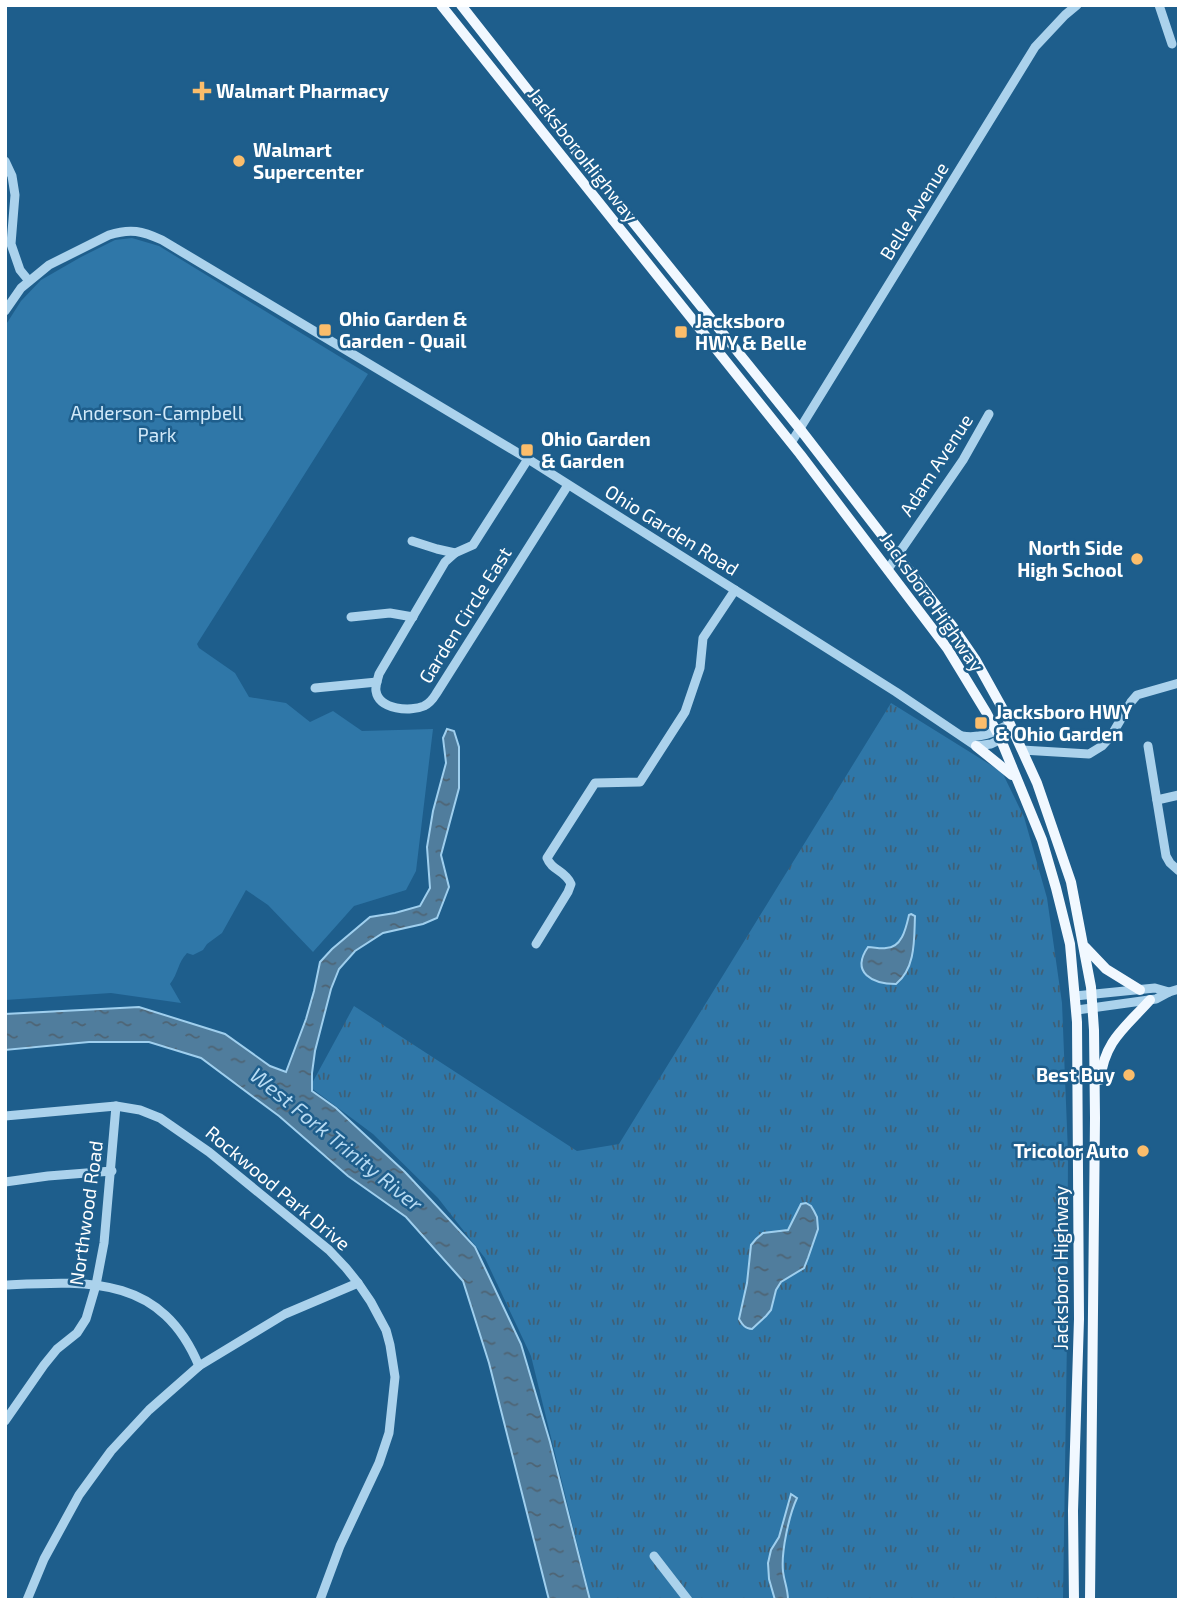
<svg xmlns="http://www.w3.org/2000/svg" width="1184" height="1605" font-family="'Exo 2',sans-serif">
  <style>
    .grass { fill: url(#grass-tufts) }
    .park { fill: #2f77a8 }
    .water { fill: url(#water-ripples); stroke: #9fcfee; stroke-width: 2 }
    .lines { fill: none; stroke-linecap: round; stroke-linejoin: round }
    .minor { stroke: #abd2ec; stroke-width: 9 }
    .major { stroke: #f1f8ff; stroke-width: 10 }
    .poi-dot { fill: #fbbd6b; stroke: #1e5e8c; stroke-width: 2.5 }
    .labels { text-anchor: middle; stroke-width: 5; stroke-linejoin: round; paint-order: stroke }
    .poi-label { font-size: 19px; font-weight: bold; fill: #fff; stroke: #1e5e8c; text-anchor: start }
    .street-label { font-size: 19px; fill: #fff; stroke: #1e5e8c }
    .park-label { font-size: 19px; fill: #d1e9f9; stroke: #1e5e8c }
    .water-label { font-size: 21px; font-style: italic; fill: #b7dbf3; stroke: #1e5e8c }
  </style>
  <defs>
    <pattern id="grass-tufts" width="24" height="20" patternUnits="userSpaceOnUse" patternTransform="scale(1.75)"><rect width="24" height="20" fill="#2f77a8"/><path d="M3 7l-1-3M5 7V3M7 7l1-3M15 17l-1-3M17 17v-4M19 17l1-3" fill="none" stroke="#3f5f75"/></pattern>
    <pattern id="water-ripples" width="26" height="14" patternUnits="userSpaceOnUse" patternTransform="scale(1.75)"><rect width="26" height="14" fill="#507d9d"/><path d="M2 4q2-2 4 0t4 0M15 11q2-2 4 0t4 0" fill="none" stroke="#4e6474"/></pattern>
  </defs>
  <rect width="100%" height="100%" fill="#1e5e8c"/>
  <!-- grass -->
  <path class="grass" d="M891,703L1002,772L1024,817L1047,898L1062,1003L1068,1153L1067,1337L1063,1600H591L531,1356L485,1258L438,1198L373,1134L310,1087L354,1006L577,1151L619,1144Z"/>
  <!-- park -->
  <path class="park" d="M132,238L159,246L368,374L197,644L199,648L235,673L249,697L286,703L310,722L333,711L362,731L433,729L416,871L406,890L354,906L313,952L268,905L246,890L222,933L207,944L203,950L193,955L187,953C177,964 179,972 170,984L181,1003L111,993L5,1000V326L21,301L41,280L81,257L115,240Z"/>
  <!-- water -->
  <g class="water">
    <path d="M447,729L454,731L459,747V788L441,855L449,887L437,918L423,924L383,933L355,951L339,969L331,989L315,1051L312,1073V1091L336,1108L405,1172L475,1247L521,1344L550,1442L590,1600H549L489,1363L463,1281L406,1217L348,1176L279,1116L201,1058L149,1042H89L5,1050V1014L139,1007L225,1034L270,1066L286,1072L306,1019L314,991L320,962L332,949L370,917L395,913L420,906L430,888L427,847L433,811L446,763L443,738Z"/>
    <path d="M911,914L915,916C914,939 916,968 896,984C873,984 850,973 868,947C874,947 880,949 886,948C902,948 906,928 909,915Z"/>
    <path d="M806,1203L811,1206L814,1211L817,1217L818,1229L808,1258L804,1268L781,1282L776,1290L771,1310L766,1316L752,1329C745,1329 742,1324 739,1319L747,1283L751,1245L756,1239L763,1233L788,1230L801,1204Z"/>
    <path d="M791,1494L797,1498C789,1515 781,1552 783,1571C784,1581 788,1589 788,1600H775L769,1579L768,1563L771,1550L779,1537Z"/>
  </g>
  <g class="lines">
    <!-- minor -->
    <g class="minor">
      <path d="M1159,5L1172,44"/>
      <path d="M5,161L12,176L15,195L11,244L20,270L29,281"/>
      <path d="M5,311L21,288L49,265L109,235C131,228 142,231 162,240L528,459L896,692L976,746L991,744L1014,733"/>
      <path d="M791,443L1035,47L1065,15L1077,5"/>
      <path d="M528,459L473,545L455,553L445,562L379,674C378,679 375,685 376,691C379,710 411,712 424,706C430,703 433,699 436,694L568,485"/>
      <path d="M412,541L437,549L455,553"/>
      <path d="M888,569L963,460L989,414"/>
      <path d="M351,617L390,613L413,617"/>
      <path d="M315,688L377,682"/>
      <path d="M962,736C981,739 994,732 1010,724"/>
      <path d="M1148,746L1166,856L1170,863L1179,871"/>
      <path d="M1022,750L1089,754L1102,746L1111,736L1131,702L1137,695L1179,683"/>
      <path d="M1157,800L1179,795"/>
      <path d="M536,944L568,892L571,884C565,870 552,871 547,858L595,783L640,782L685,712L700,668L703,638L735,590"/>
      <path d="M1075,996L1155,988L1169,992"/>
      <path d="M1077,1010L1156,999L1169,992L1179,989"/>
      <path d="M5,1116L116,1106L140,1110L160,1118L209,1152L329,1250L346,1268L358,1283L371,1302L386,1330L390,1345L395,1377L389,1433L379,1463L340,1546L320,1600"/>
      <path d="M5,1182L48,1176L112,1171"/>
      <path d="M5,1285C89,1281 161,1275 199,1366"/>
      <path d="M5,1421L44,1365L57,1349L77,1333L86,1319L96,1285L104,1243L116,1106"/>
      <path d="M654,1556L688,1600"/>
      <path d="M27,1600L44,1559L79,1495L111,1451L149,1410L199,1366L285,1314L358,1283"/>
    </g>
    <!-- major -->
    <g class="major">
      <path d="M441,5L800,454L947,648L986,712L1001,740L1042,840L1056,888L1070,944L1077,1022L1079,1319L1073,1511L1074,1600"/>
      <path d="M461,5L574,149L800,429L953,627L975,659L1005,713L1037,783L1071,882L1091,987L1094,1030L1095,1118L1090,1600"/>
      <path d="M976,746L1012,775"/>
      <path d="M1085,947L1106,969L1140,990"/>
      <path d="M1100,1080C1105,1040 1124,1029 1150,1000"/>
    </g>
  </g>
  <!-- markers -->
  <g class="poi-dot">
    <path d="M198.5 80.5h7v7h7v7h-7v7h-7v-7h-7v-7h7z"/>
    <circle cx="239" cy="161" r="7"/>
    <rect x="318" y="323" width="14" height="14" rx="3.5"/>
    <rect x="674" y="325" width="14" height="14" rx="3.5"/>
    <rect x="520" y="443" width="14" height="14" rx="3.5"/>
    <circle cx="1137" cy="559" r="7"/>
    <rect x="974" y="716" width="14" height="14" rx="3.5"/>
    <circle cx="1129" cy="1075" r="7"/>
    <circle cx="1143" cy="1151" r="7"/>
  </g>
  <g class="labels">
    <!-- poi labels -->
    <g class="poi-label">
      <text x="216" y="98">Walmart Pharmacy</text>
      <text x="253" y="157">Walmart<tspan x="253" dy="22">Supercenter</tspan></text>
      <text x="339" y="326">Ohio Garden &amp;<tspan x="339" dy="22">Garden - Quail</tspan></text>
      <text x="695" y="328">Jacksboro<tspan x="695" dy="22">HWY &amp; Belle</tspan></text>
      <text x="541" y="446">Ohio Garden<tspan x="541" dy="22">&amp; Garden</tspan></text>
      <text x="1123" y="555" text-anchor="end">North Side<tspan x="1123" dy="22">High School</tspan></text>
      <text x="995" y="719">Jacksboro HWY<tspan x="995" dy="22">&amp; Ohio Garden</tspan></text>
      <text x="1115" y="1082" text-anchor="end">Best Buy</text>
      <text x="1129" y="1158" text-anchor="end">Tricolor Auto</text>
    </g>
    <!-- street labels -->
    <g class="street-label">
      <text transform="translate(583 155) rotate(52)" y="7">Jacksboro Highway</text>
      <text transform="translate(914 211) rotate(-58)" y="7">Belle Avenue</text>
      <text transform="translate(936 465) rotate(-57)" y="7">Adam Avenue</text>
      <text transform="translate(672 530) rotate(32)" y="7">Ohio Garden Road</text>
      <text transform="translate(932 602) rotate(55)" y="7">Jacksboro Highway</text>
      <text transform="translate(465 615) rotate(-58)" y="7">Garden Circle East</text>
      <text transform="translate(278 1188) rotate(40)" y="7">Rockwood Park Drive</text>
      <text transform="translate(86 1213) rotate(-82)" y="7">Northwood Road</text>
      <text transform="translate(1061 1268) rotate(-90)" y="7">Jacksboro Highway</text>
    </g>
    <!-- park labels -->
    <g class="park-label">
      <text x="157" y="420">Anderson-Campbell<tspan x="157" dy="22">Park</tspan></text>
    </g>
    <!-- water labels -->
    <g class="water-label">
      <text transform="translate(336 1140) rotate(39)" y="7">West Fork Trinity River</text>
    </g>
  </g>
  <!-- border -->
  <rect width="1184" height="1605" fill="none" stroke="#ffffff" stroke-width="14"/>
</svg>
